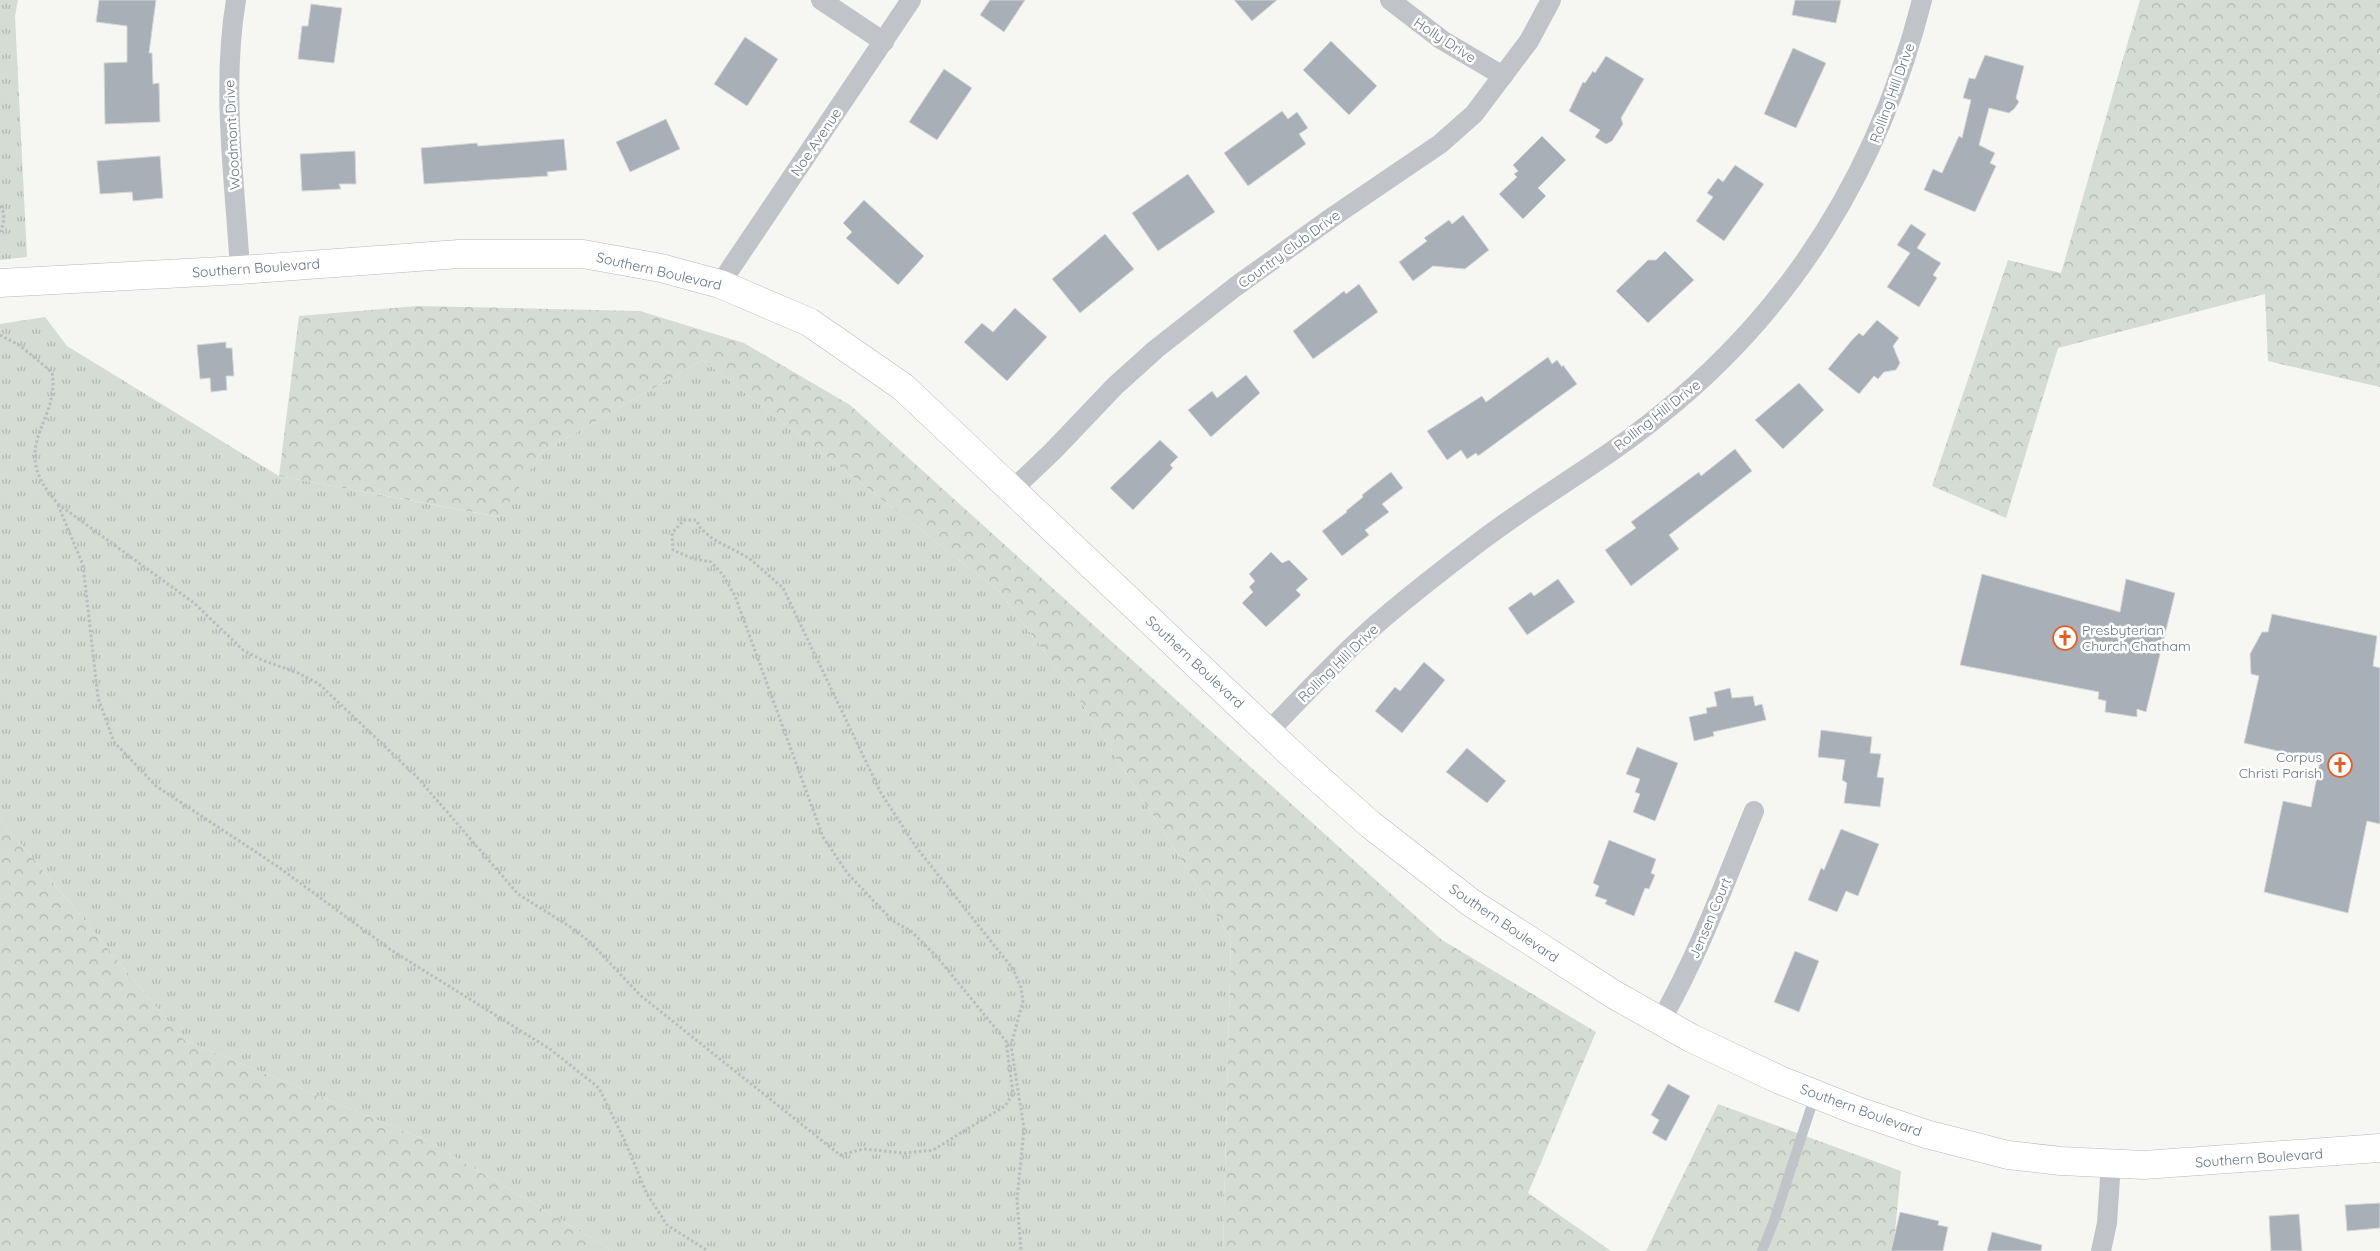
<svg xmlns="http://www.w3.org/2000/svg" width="2380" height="1251" font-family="Quicksand,sans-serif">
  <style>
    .grass { fill: url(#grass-tufts) }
    .forest { fill: url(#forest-crowns) }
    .building { fill: #a8afb6; stroke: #d8d8d6 }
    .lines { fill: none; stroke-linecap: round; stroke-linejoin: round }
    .secondary-casing { stroke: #b4b9be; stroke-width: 29 }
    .path { stroke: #babcbf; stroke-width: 3; stroke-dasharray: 2.5 2.5; stroke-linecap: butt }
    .lane { stroke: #c0c3c7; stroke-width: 10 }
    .street { stroke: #c0c3c7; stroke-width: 20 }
    .secondary { stroke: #fff; stroke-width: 28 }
    .labels { text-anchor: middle; stroke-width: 5; stroke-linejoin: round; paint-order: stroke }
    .street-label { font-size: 14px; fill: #667584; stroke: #fff }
    .poi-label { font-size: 14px; fill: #667584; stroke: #fff; text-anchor: start }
  </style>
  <defs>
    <pattern id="grass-tufts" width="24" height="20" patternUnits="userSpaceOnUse" patternTransform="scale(1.25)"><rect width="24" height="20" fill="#d5dcd3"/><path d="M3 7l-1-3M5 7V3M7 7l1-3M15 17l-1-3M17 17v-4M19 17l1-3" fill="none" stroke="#b1b7b1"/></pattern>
    <pattern id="forest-crowns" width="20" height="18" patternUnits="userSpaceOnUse" patternTransform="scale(1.25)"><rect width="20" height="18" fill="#d5dcd3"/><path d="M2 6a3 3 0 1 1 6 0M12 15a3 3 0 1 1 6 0" fill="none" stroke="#b1b7b1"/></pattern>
  </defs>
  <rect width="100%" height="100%" fill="#f6f7f3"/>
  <!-- grass -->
  <g class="grass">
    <path d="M0,0H18L15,16L27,257L0,260Z"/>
    <path d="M45,317L67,346L279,476L499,517L542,452L703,360L999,591L1075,693L1231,938L1223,1251H613L428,1141L184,1040L0,819V324Z"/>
  </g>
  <!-- forest -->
  <g class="forest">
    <path d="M2140,0H2380V387L2268,361L2265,294L2058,348L2006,518L1932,486L2008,260L2061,273Z"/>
    <path d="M417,306L640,311L744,343L850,405L1442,940L1596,1032L1528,1193L1611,1251H1223L1231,938L1075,693L999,591L703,360L542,452L500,517L279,476L299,316Z"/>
    <path d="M0,819L184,1040L428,1141L613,1251H0Z"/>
    <path d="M1718,1104L1901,1171L1893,1251H1646Z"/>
  </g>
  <!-- building -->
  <g class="building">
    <path d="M99,0H156L149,53H152L153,84L159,83L160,122L105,124L104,63L127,62V26L96,22Z"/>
    <path d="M990,0H1025L1004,32L980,15Z"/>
    <path d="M1234,0H1277L1252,21Z"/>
    <path d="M1795,0H1841L1836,23L1792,15Z"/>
    <path d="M311,4L342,8L334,63L298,59L302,26H308Z"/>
    <path d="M745,37L778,59L747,106L714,84Z"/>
    <path d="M1331,41L1377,86L1349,115L1303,70Z"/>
    <path d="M1793,48L1826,63L1796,128L1764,114Z"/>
    <path d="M1985,55L2024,66L2016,98L2019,102L2014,109L2009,113L1989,108L1979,145L1995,153L1990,163L1996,166L1975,212L1924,190L1933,169L1942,173L1959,136L1962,138L1971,100L1963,98L1969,78L1975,79Z"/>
    <path d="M1606,56L1644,79L1621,118L1623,124L1612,141L1606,144L1595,137L1600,130L1569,111L1583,82L1585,83L1593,71L1595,73Z"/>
    <path d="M944,69L972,88L937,140L909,122Z"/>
    <path d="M1282,111L1288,119L1297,112L1308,128L1299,134L1306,144L1248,186L1224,153Z"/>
    <path d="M666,119L680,149L630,172L616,142Z"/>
    <path d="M1542,136L1566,160L1538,188L1546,196L1523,219L1499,194L1517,177L1514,174L1518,171L1513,165Z"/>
    <path d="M564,139L567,170L547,172L548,176L424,184L421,148L477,143L478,146Z"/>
    <path d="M355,151L356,184H339L341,189L302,191L300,154Z"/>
    <path d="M160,156L163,198L133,201L132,192L100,194L97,161Z"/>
    <path d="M1735,165L1764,184L1724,241L1696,221L1713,197L1707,193L1718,178L1723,182Z"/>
    <path d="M1188,174L1215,212L1158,251L1132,213Z"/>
    <path d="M864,200L924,256L898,285L846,238L852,232L843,223Z"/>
    <path d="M1463,215L1489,250L1465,269L1433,266L1413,281L1399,262L1427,241L1424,238L1449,220L1452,224Z"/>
    <path d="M1911,224L1926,234L1917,248L1941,263L1933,275L1937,278L1919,307L1887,287L1910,253L1897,245Z"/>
    <path d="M1105,234L1134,269L1080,313L1052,279Z"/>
    <path d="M1665,251L1694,280L1648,323L1616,291L1648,260H1656Z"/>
    <path d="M1359,284L1378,312L1313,359L1293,331L1344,291L1346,294Z"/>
    <path d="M1015,308L1047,337L1007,381L964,342L982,323L993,332Z"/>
    <path d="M1877,320L1899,338L1893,346L1900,363L1896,370L1884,372L1878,379L1874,376L1859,394L1828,369L1852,340L1859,333L1863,336Z"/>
    <path d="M226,342V348H232L234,376H226L227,390L211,392L210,378L200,379L197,345Z"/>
    <path d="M1548,357L1552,364L1557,360L1562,367L1563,365L1577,384L1478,456L1476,453L1467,459L1461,450L1447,460L1427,431L1482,396L1486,402Z"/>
    <path d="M1246,375L1260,393L1211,437L1188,410L1212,391L1217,398Z"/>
    <path d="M1799,383L1824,410L1783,449L1755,420Z"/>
    <path d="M1160,440L1178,457L1170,465L1173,468L1133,510L1110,488Z"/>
    <path d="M1735,449L1752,471L1669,535L1679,549L1631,586L1605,550L1636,528L1631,522L1699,472L1701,476Z"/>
    <path d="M1391,472L1403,488L1382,504L1389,512L1365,530L1369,535L1342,556L1322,531L1347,512L1346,511L1363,497L1362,495Z"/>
    <path d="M1271,552L1282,563L1289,560L1308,579L1296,590L1301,595L1266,627L1242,603L1253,592L1249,587L1255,581L1249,574Z"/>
    <path d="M1982,574L2120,612L2126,579L2175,593L2146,712L2137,709V717L2105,712L2106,701L2098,699L2099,692L1960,665Z"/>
    <path d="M1558,579L1575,602L1527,635L1508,608L1531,592L1534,596Z"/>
    <path d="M2272,614L2377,636L2373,666L2380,668V824L2367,821L2348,913L2264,892L2283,801L2311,807L2320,761L2244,743L2259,676L2251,674L2250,654L2262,632H2268Z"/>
    <path d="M1424,662L1445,680L1402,733L1375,711L1395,687L1400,691Z"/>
    <path d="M1730,688L1732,698L1753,696L1755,706L1762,704L1766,720L1713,732L1714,736L1694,741L1689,717L1707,713L1706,708L1717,706L1714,692Z"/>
    <path d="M1821,730L1872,737L1870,753L1881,754L1877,777L1884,778L1880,807L1844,803L1847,783L1842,780L1845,760L1818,757Z"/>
    <path d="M1637,747L1678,763L1655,821L1633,812L1640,794L1635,792L1640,779L1626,774Z"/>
    <path d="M1467,748L1506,781L1487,803L1446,772Z"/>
    <path d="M1841,829L1879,844L1858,896L1846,891L1837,912L1808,900L1821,868L1824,870Z"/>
    <path d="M1609,840L1656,859L1651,873L1655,875L1649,889L1645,888L1634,916L1605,904L1607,900L1595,896L1599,886L1593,883Z"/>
    <path d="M1795,951L1819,961L1799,1012L1774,1002Z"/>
    <path d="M1668,1084L1690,1096L1666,1141L1652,1133L1659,1120L1651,1115Z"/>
    <path d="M2380,1203V1228L2347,1231L2345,1205Z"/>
    <path d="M1900,1212L1939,1221L1938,1225L1948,1227L1943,1251H1891Z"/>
    <path d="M2299,1214L2302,1251H2271L2269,1216Z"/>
    <path d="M1992,1232L2042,1245L2041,1251H1987Z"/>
  </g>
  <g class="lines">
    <!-- secondary casing -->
    <g class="secondary-casing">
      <path id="secondary" d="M0,283L240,270L459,254H583L661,268L720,284L809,322L903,387L1300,762L1371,825L1470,902L1613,994L1691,1038L1780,1080L1855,1110L1926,1134L2008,1155L2061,1161L2144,1165L2380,1148"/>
    </g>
    <!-- path -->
    <g class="path">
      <path d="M0,206C6,213 4,225 0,232"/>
      <path d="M0,335L19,345L52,372C61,424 5,445 58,504L194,603L243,650L262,660L298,673L319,684L416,776L518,894L569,926L590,942L640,995L840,1155L864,1149L905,1153L933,1150L1005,1106L1013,1094L1006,1041L937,957L911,931L893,921L848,874L823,837L735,596L723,575L711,562L691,558L673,550L672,533L684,520H696L701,529L713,539L749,558L783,588L881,793L916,847L1013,969L1021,987L1023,1001L1011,1045L1024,1129L1017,1200L1021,1251"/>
      <path d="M58,505L83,565L98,698L114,742L156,786L277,866L391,950L550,1049L599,1088L624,1139L647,1194L667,1225L708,1251"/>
    </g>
    <!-- lane -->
    <path class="lane" d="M1762,1251L1774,1221L1815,1095"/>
    <!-- street -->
    <g class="street">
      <path d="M236,0C221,89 235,181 240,270"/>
      <path d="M821,0L884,42"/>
      <path d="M1390,0L1442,40L1503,76"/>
      <path d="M720,284L911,0"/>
      <path d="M1012,490L1053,451L1115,386L1156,349L1235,287L1334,216L1440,144L1474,114L1529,41L1551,0"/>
      <path d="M1268,732C1302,697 1336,660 1372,628C1407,597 1445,568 1482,540C1540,496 1604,461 1660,415C1794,308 1880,166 1922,0"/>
      <path d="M1660,1022C1699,954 1725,882 1754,811"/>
      <path d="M2101,1251L2107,1223L2111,1163"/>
    </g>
    <!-- secondary -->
    <use href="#secondary" class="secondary"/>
  </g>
  <!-- icons -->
  <defs>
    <g id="church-ring" transform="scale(1.25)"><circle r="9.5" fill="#fff" stroke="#e35e27" stroke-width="1.5"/><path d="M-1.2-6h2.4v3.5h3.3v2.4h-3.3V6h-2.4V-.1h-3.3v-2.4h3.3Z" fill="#e35e27"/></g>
  </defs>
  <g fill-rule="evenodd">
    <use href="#church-ring" x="2065" y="638"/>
    <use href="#church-ring" x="2340" y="765"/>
  </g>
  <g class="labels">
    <!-- street labels -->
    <g class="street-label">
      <text transform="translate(1445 40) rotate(33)" y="5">Holly Drive</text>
      <text transform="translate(1892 93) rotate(-70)" y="5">Rolling Hill Drive</text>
      <text transform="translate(232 135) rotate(-93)" y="5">Woodmont Drive</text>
      <text transform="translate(816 142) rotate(-56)" y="5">Noe Avenue</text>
      <text transform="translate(1289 249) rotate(-36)" y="5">Country Club Drive</text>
      <text transform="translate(256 268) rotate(-4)" y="5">Southern Boulevard</text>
      <text transform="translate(659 271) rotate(13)" y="5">Southern Boulevard</text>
      <text transform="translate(1657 415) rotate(-38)" y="5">Rolling Hill Drive</text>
      <text transform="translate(1195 662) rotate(43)" y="5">Southern Boulevard</text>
      <text transform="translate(1338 663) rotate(-44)" y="5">Rolling Hill Drive</text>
      <text transform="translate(1710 918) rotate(-67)" y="5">Jensen Court</text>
      <text transform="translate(1504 923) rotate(34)" y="5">Southern Boulevard</text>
      <text transform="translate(1861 1110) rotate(20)" y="5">Southern Boulevard</text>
      <text transform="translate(2259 1158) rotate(-4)" y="5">Southern Boulevard</text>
    </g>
    <!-- poi labels -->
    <g class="poi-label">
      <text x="2082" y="635">Presbyterian<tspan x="2082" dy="16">Church Chatham</tspan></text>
      <text x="2322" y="762" text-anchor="end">Corpus<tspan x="2322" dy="16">Christi Parish</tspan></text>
    </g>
  </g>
</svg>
